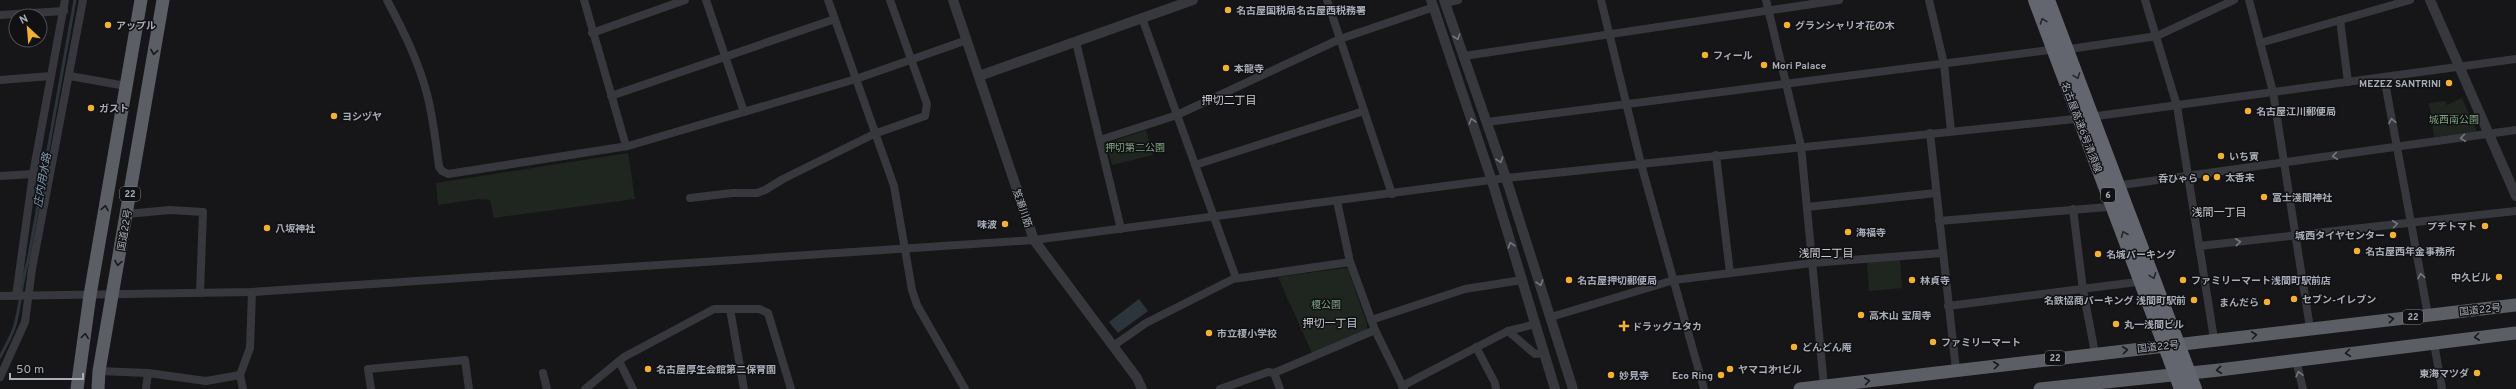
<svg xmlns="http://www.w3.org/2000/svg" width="2516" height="389" font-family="Overpass,'Noto Sans JP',sans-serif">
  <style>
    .green { fill: #1e261f }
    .water { fill: #2c353c }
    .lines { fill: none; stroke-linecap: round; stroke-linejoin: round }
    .stream { stroke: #2c353c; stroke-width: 3 }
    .minor { stroke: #37383d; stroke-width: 8 }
    .tertiary { stroke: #37383d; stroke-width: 10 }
    .trunk { stroke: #5b5e65; stroke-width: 13 }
    .motorway-bridge { stroke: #63666e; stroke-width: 14 }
    .oneway { stroke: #26262a }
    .oneway2 { stroke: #757881 }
    .oneway3 { stroke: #18191b }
    .poi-dot { fill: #f2b134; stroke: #111113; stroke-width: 1.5 }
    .labels { text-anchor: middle; stroke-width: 3; stroke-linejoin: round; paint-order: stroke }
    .shield { fill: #111113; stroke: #7b7e86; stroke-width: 1 }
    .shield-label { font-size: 9px; font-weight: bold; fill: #a8adb8 }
    .poi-label { font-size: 10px; font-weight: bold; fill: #a8adb8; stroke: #111113; text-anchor: start }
    .park-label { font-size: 10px; fill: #7fa381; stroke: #111113 }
    .street-label { font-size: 10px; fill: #a8adb8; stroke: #111113 }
    .neighbourhood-label { font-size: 11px; fill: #c9ccd4; stroke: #111113 }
    .water-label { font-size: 11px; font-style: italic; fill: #7f9bb3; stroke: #111113 }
  </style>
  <rect width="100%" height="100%" fill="#161618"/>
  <!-- green -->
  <g class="green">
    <path d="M2462,98L2477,132L2434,137L2429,103L2445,101L2447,105Z"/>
    <path d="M1146,130L1153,155L1112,165L1107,146L1111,142Z"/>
    <path d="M628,153L635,199L494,218L490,200L477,199L438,205L436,183Z"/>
    <path d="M1900,260L1902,288L1869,291L1867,262Z"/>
    <path d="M1345,268L1348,269L1367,324V330L1312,353L1278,277Z"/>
  </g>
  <!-- water -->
  <path class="water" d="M1139,299L1148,311L1118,333L1109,322Z"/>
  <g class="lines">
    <!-- stream -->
    <path class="stream" d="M0,357C5,347 12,336 15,325C21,304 21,282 28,261L75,0"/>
    <!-- minor -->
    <g class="minor">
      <path d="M387,0C403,30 418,60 427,94C433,117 436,142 439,167L442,171L448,174L628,146L856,79L967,40"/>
      <path d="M584,0L626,146"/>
      <path d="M706,0L744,112"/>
      <path d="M828,0L894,186L912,290L917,305L965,389"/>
      <path d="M1327,0L1392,194"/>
      <path d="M1601,0L1641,164L1704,389"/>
      <path d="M1766,0L1801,146L1824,386"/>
      <path d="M1929,0L1944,64L1951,131"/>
      <path d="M2145,0L2177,106L2214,339"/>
      <path d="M2249,0L2273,92L2310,328"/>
      <path d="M1445,3L1458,0"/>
      <path d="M0,15L64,11"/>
      <path d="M1142,18L1236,278"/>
      <path d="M2340,20L2348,82"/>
      <path d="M592,33L685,0"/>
      <path d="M1076,42L1121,229"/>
      <path d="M2260,43L2410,0"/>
      <path d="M2070,49L2157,36L2234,0"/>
      <path d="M1464,56L1839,0"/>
      <path d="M70,76L126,86"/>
      <path d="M2384,77L2428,315"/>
      <path d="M0,80L51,76"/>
      <path d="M611,96L835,19"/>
      <path d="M1487,122L2049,50"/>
      <path d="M1930,133L1956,370"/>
      <path d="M1100,140L1177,115L1340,39L1434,7"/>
      <path d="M1716,155L1730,273"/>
      <path d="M1195,165L1364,111"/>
      <path d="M0,176L33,174"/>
      <path d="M2122,185L2516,130"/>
      <path d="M690,198L732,193H757L765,190L783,179L874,134L925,116L927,104L890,0"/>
      <path d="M1337,201L1350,262L1375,330L1404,389"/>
      <path d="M1807,207L1936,193"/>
      <path d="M2073,209L2083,290L2095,353"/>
      <path d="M127,214L170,210L203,212L200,293"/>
      <path d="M1939,221L2108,207"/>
      <path d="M2199,246L2516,211"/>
      <path d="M0,296L252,292L1034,240L1506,178L2075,119L2516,59"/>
      <path d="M16,296L33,174L65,0"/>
      <path d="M1948,306L2137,282"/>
      <path d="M730,309L744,389"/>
      <path d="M1551,317L1674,280L1812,263L1942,253"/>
      <path d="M1371,320L1465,289L1522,280"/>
      <path d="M1508,331L1535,354L1544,353"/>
      <path d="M2434,343L2442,389"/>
      <path d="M1113,346L1146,323L1233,279L1350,262"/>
      <path d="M1476,347L1495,383L1496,389"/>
      <path d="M2296,360L2303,389"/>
      <path d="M619,361L633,389"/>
      <path d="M99,371L148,373L206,381L240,375"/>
      <path d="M543,373L547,389"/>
      <path d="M1274,373L1280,389"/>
      <path d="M0,377L25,322L32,269L83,0"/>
      <path d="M1402,386L1508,331L1536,324"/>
      <path d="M146,389L148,373"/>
      <path d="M243,389L240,375L250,348L252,292"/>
      <path d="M371,389L368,369L465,360L469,389"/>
      <path d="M585,389L624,357L714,309H759L768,313L791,389"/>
      <path d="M1220,389L1268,372L1274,373L1375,330"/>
    </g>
    <!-- tertiary -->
    <g class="tertiary">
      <path d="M953,0L1034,240L1137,378L1142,389"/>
      <path d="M1431,0L1492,181L1555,389"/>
      <path d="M1444,0L1506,178L1573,389"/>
      <path d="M2430,0L2516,196"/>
      <path d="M979,76L1193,0"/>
    </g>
    <!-- trunk -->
    <g class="trunk">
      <path d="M77,389L90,295L141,0"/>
      <path d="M98,389L99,371L163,0"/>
      <path d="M1800,389L2516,305"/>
      <path d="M2040,389L2219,370L2516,333"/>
    </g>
    <!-- motorway-bridge -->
    <g class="motorway-bridge">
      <path d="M2035,0L2181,389"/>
      <path d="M2048,0L2195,389"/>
    </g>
  </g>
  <!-- one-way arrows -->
  <defs><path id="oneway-chevron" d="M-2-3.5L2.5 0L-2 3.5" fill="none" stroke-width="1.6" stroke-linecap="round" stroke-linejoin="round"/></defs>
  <g class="oneway">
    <use href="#oneway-chevron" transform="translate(2043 21) rotate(-110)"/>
    <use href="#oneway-chevron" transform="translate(2077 76) rotate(69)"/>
    <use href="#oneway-chevron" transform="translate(2124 234) rotate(-112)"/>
    <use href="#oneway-chevron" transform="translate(2153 276) rotate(69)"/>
  </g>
  <g class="oneway2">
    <use href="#oneway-chevron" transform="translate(1457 37) rotate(71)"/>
    <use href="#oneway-chevron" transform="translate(1472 121) rotate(-108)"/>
    <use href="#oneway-chevron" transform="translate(2392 121) rotate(-101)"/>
    <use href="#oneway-chevron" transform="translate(2463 138) rotate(172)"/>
    <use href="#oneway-chevron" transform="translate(2335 156) rotate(172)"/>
    <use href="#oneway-chevron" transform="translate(1500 160) rotate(71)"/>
    <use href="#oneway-chevron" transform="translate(2395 224) rotate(-7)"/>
    <use href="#oneway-chevron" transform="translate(2238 242) rotate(-6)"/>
    <use href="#oneway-chevron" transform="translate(1511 245) rotate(-107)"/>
    <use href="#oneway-chevron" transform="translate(2421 276) rotate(-100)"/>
    <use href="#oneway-chevron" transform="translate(1540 283) rotate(72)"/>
    <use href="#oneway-chevron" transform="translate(2299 374) rotate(-103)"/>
  </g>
  <g class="oneway3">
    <use href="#oneway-chevron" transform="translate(154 52) rotate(100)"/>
    <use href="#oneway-chevron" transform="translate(105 208) rotate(-80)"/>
    <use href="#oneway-chevron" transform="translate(118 263) rotate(100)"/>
    <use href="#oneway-chevron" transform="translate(2391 319) rotate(-6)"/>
    <use href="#oneway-chevron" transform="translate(2254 335) rotate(-7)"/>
    <use href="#oneway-chevron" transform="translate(85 336) rotate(-82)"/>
    <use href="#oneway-chevron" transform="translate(2477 337) rotate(173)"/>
    <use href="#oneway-chevron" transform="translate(2125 350) rotate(-7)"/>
    <use href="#oneway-chevron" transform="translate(2348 353) rotate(173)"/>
    <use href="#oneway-chevron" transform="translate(1996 365) rotate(-7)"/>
    <use href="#oneway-chevron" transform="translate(2219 370) rotate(174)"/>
    <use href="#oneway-chevron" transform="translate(1867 381) rotate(-7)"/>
  </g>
  <!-- markers -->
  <g class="poi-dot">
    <circle cx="1228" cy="10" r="4"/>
    <circle cx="108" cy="25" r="4"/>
    <circle cx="1787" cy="25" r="4"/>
    <circle cx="1705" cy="55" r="4"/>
    <circle cx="1764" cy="65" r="4"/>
    <circle cx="1226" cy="68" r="4"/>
    <circle cx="2449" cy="83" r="4"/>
    <circle cx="91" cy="108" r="4"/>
    <circle cx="2248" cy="111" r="4"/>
    <circle cx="334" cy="116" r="4"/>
    <circle cx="2221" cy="156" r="4"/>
    <circle cx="2217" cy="177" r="4"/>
    <circle cx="2206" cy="178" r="4"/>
    <circle cx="2264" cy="197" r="4"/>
    <circle cx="1005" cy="224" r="4"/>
    <circle cx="2485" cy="226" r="4"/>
    <circle cx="267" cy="228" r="4"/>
    <circle cx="1848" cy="232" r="4"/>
    <circle cx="2393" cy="235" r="4"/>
    <circle cx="2357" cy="251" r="4"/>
    <circle cx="2098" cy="254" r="4"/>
    <circle cx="2499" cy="277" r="4"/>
    <circle cx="1569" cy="280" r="4"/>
    <circle cx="1912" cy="280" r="4"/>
    <circle cx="2183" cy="280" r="4"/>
    <circle cx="2294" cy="299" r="4"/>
    <circle cx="2194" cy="300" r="4"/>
    <circle cx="2267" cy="302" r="4"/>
    <circle cx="1861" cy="315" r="4"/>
    <circle cx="2116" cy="324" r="4"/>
    <path d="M1622 320h4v4h4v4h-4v4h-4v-4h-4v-4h4z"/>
    <circle cx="1209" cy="333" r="4"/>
    <circle cx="1933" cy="342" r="4"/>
    <circle cx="1794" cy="347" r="4"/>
    <circle cx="648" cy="369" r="4"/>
    <circle cx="1730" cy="369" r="4"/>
    <circle cx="2477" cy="373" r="4"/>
    <circle cx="1611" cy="375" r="4"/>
    <circle cx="1721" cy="375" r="4"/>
  </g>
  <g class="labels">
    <!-- shield labels -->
    <g class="shield">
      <rect x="120" y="187" width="20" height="14" rx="3"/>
      <rect x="2101" y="188" width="14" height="14" rx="3"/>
      <rect x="2403" y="310" width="20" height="14" rx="3"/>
      <rect x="2045" y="351" width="20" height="14" rx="3"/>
    </g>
    <g class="shield-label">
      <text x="130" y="197">22</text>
      <text x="2108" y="198">6</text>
      <text x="2413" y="320">22</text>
      <text x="2055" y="361">22</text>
    </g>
    <!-- poi labels -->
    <g class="poi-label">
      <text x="1236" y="14">名古屋国税局名古屋西税務署</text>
      <text x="116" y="29">アップル</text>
      <text x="1795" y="29">グランシャリオ花の木</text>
      <text x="1713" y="59">フィール</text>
      <text x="1772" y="69">Mori Palace</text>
      <text x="1234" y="72">本龍寺</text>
      <text x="2441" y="87" text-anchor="end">MEZEZ SANTRINI</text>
      <text x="99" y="112">ガスト</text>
      <text x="2256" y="115">名古屋江川郵便局</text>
      <text x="342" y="120">ヨシヅヤ</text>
      <text x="2229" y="160">いち寅</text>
      <text x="2225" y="181">太香未</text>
      <text x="2198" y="182" text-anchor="end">呑ひゃら</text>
      <text x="2272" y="201">冨士淺間神社</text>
      <text x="997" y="228" text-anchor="end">味波</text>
      <text x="2477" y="230" text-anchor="end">プチトマト</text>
      <text x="275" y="232">八坂神社</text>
      <text x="1856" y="236">海福寺</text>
      <text x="2385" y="239" text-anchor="end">城西タイヤセンター</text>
      <text x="2365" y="255">名古屋西年金事務所</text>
      <text x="2106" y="258">名城パーキング</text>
      <text x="2491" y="281" text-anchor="end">中久ビル</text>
      <text x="1577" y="284">名古屋押切郵便局</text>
      <text x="1920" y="284">林貞寺</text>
      <text x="2191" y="284">ファミリーマート浅間町駅前店</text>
      <text x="2302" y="303">セブン-イレブン</text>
      <text x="2186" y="304" text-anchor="end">名鉄協商パーキング 浅間町駅前</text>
      <text x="2259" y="306" text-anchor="end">まんだら</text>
      <text x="1869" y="319">高木山 宝周寺</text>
      <text x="2124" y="328">丸一浅間ビル</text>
      <text x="1632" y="330">ドラッグユタカ</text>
      <text x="1217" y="337">市立榎小学校</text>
      <text x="1941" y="346">ファミリーマート</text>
      <text x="1802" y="351">どんどん庵</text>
      <text x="656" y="373">名古屋厚生会館第二保育園</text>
      <text x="1738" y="373">ヤマコ㐧1ビル</text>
      <text x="2469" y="377" text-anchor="end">東海マツダ</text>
      <text x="1619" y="379">妙見寺</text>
      <text x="1713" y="379" text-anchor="end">Eco Ring</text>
    </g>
    <!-- park labels -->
    <g class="park-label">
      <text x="2454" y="123">城西南公園</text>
      <text x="1135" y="151">押切第二公園</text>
      <text x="1326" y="308">榎公園</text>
    </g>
    <!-- street labels -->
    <g class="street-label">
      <text transform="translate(2082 127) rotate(69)" y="4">名古屋高速6号清須線</text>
      <text transform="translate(1023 208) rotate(71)" y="4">笈瀬川筋</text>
      <text transform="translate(124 230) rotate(-80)" y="4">国道22号</text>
      <text transform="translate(2480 309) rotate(-6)" y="4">国道22号</text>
      <text transform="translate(2158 346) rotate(-6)" y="4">国道22号</text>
    </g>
    <!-- neighbourhood labels -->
    <g class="neighbourhood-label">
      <text x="1229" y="104">押切二丁目</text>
      <text x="2219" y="216">浅間一丁目</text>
      <text x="1826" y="257">浅間二丁目</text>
      <text x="1330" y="327">押切一丁目</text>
    </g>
    <!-- water labels -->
    <g class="water-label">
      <text transform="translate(42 180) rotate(-80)" y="4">庄内用水路</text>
    </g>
  </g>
  <!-- north arrow -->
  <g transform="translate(28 28) rotate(334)"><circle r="19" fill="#111113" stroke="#4d4f55"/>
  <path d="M0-3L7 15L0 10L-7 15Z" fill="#f2b134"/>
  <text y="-6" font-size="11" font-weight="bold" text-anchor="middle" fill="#a8adb8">N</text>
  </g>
  <!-- scale -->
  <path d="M10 373v6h73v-6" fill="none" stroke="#a8adb8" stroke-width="2"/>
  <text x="16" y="373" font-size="12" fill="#a8adb8" stroke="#111113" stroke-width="3" paint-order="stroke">50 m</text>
</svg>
